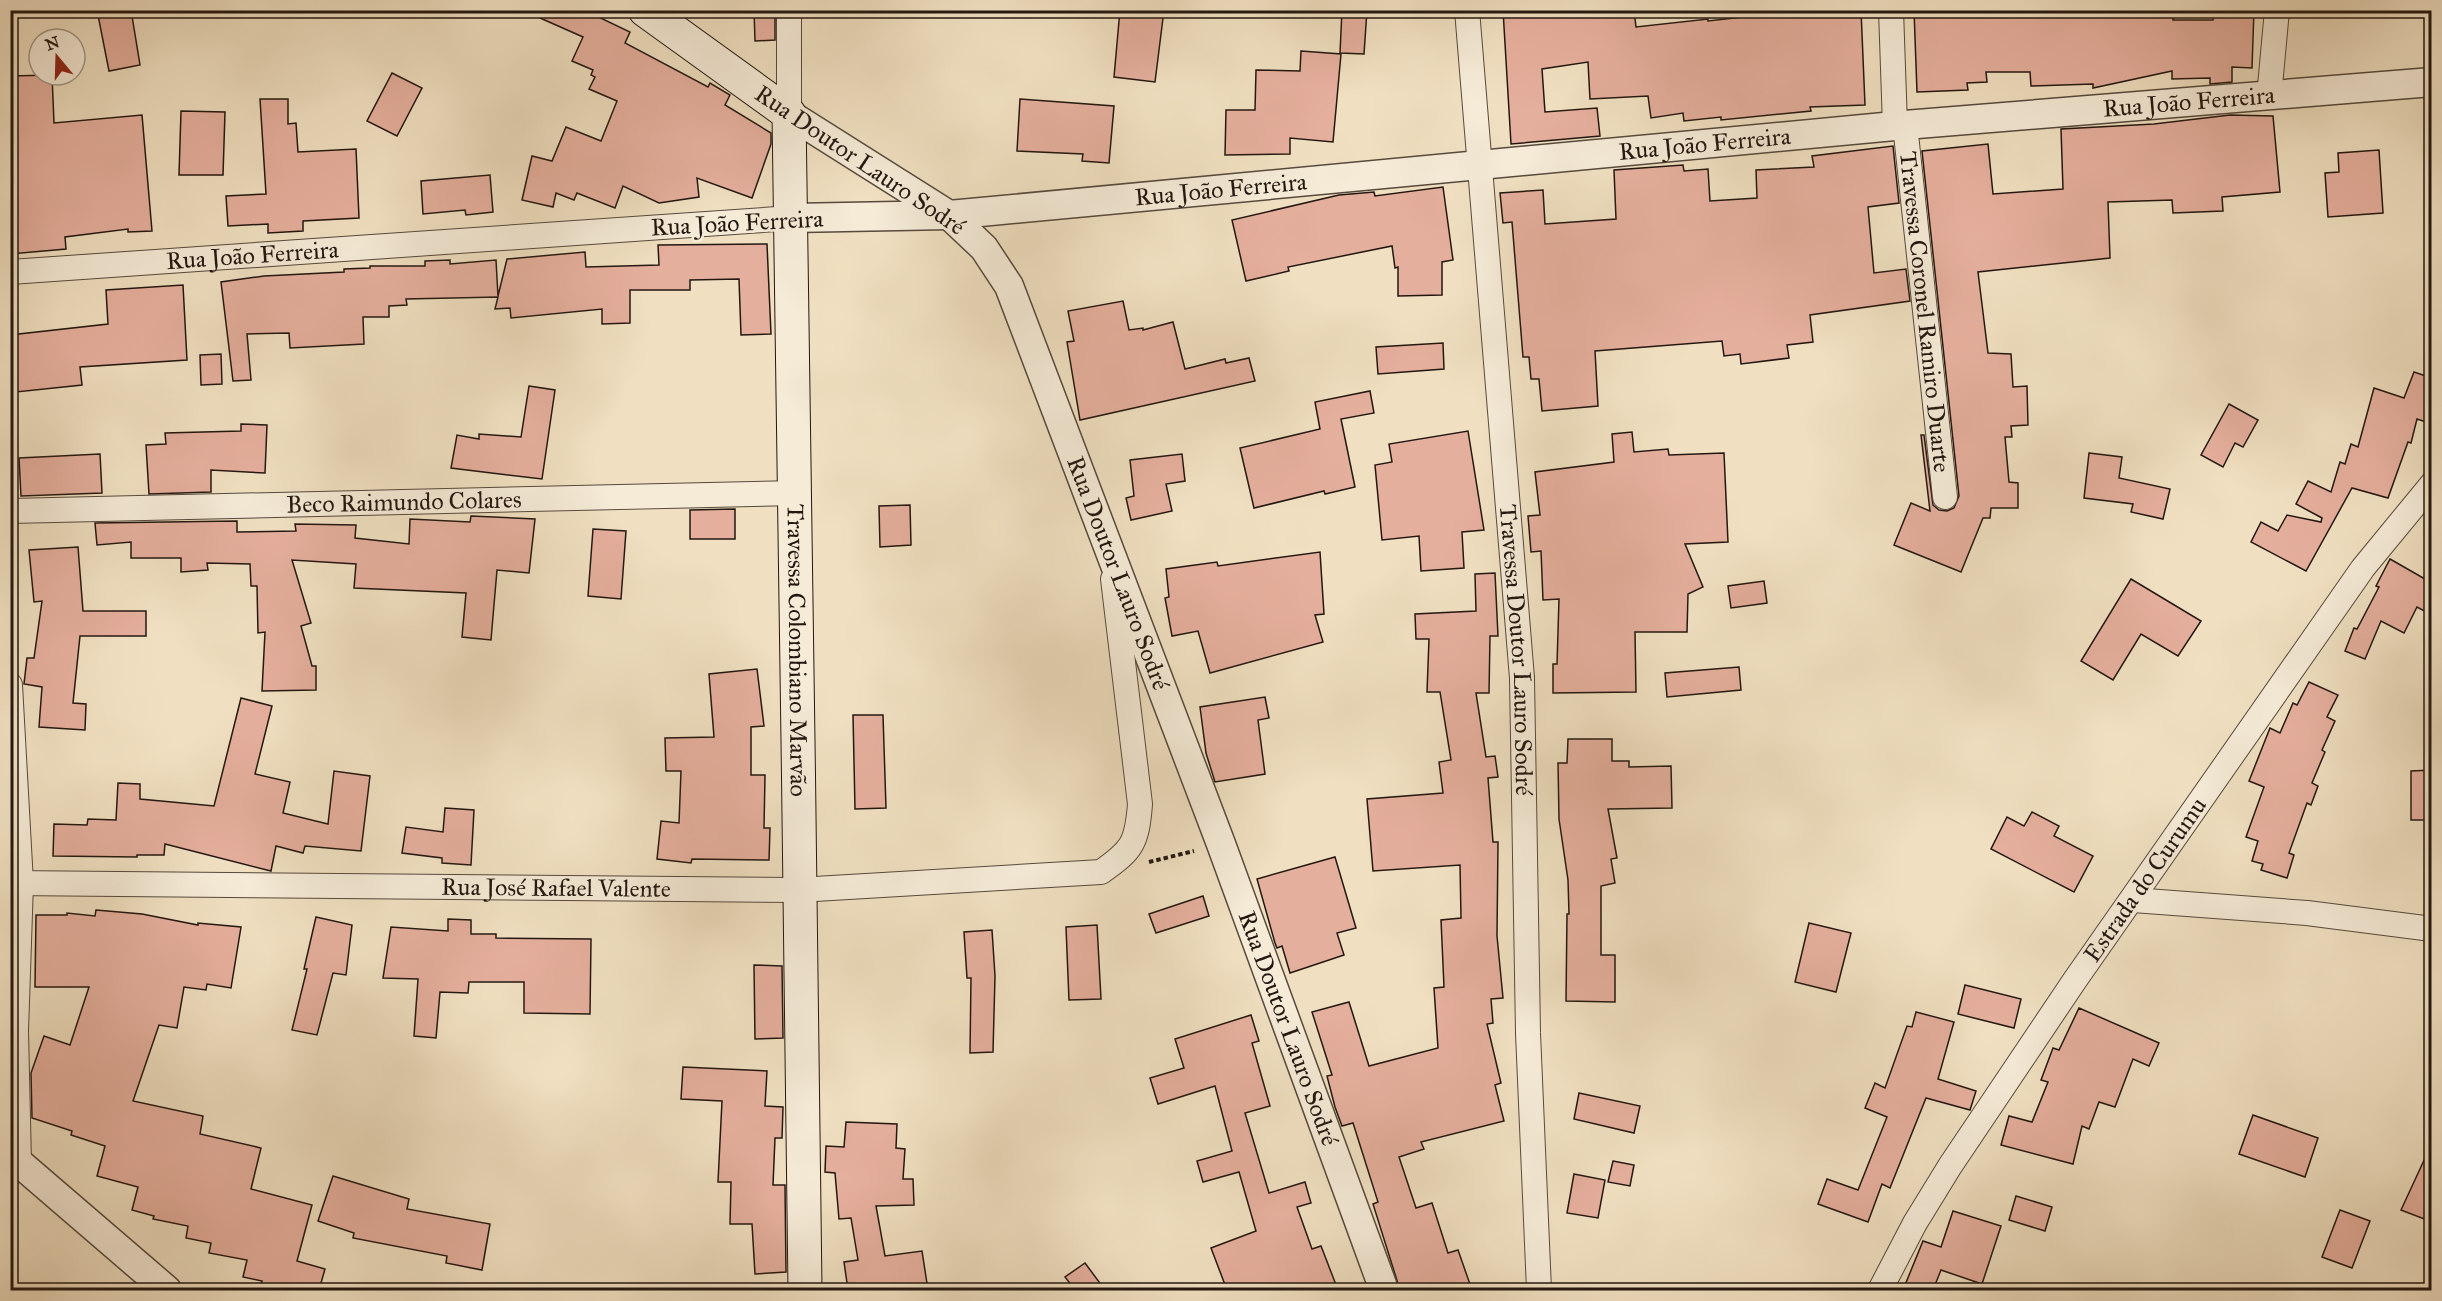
<svg xmlns="http://www.w3.org/2000/svg" width="2442" height="1301" font-family="'IM FELL Great Primer',serif">
  <style>
    .building { fill: #e5af9d; stroke: #231711; stroke-width: 1.5 }
    .lines { fill: none; stroke-linecap: round; stroke-linejoin: round }
    .minor-casing { stroke: #56493d; stroke-width: 26 }
    .tertiary-casing { stroke: #56493d; stroke-width: 31 }
    .secondary-casing { stroke: #231711; stroke-width: 35 }
    .path { stroke: #231711; stroke-width: 4; stroke-dasharray: 4.5 3; stroke-linecap: butt }
    .minor { stroke: #f5ebd7; stroke-width: 24 }
    .tertiary { stroke: #f5ebd7; stroke-width: 28 }
    .secondary { stroke: #f5ebd7; stroke-width: 33 }
    .labels { text-anchor: middle; stroke-width: 5; stroke-linejoin: round; paint-order: stroke }
    .street-label { font-size: 24px; fill: #231711; stroke: #f5ebd7 }
  </style>
  <rect width="100%" height="100%" fill="#f0e0c1"/>
  <filter id="stains"><feTurbulence type="fractalNoise" baseFrequency=".00333" numOctaves="4"/><feColorMatrix values="0 0 0 0 .2 0 0 0 0 .09 0 0 0 0 .02 0 0 0 .5 -.17"/></filter>
  <radialGradient id="worn" r=".72"><stop offset=".6" stop-color="#630" stop-opacity="0"/><stop offset="1" stop-color="#630" stop-opacity=".3"/></radialGradient>
  <!-- building -->
  <g class="building">
    <path d="M97,10H131L140,65L109,71Z"/>
    <path d="M522,10H584L630,32L625,43L708,87L710,83L730,95L725,105L771,133V144L752,198L697,178L699,197L659,203L623,186L615,208L577,193L574,200L556,193L553,207L522,200L532,156L552,161L566,127L601,141L617,101L589,89L595,77L591,75L593,70L572,61L583,37Z"/>
    <path d="M754,10H775V40L755,41Z"/>
    <path d="M1120,10H1164L1155,82L1114,77Z"/>
    <path d="M1342,10H1367L1364,54L1340,53Z"/>
    <path d="M1503,10H1541L1542,16L1585,10H1634L1636,27L1708,19V21L1780,13V10H1861L1865,105L1810,107L1811,111L1721,120V117L1684,121L1683,113L1651,118L1648,96L1590,99L1588,62L1542,69L1545,112L1597,108L1600,136L1511,144Z"/>
    <path d="M1914,10H2023V15L2073,16V10H2173V20H2213L2214,10H2254L2252,68L2232,67V82L2210,84V78L2172,79V71L2093,88V84L2031,86L2030,72H1986L1987,82L1967,83L1968,90L1917,92Z"/>
    <path d="M1301,51L1341,54L1333,142L1290,138V154L1225,155L1226,110H1255L1256,70L1300,71Z"/>
    <path d="M392,73L422,88L397,136L367,121Z"/>
    <path d="M52,75L54,123L142,115L152,231L128,232V229L65,237L66,249L10,254V208L14,207L10,176V76Z"/>
    <path d="M260,99H288V124L296,123L298,152L356,149L359,218L303,221V231L268,233V224L228,226L226,196L266,194Z"/>
    <path d="M1020,99L1114,106L1109,163L1082,161L1083,154L1017,151Z"/>
    <path d="M181,111L225,112L223,175H179Z"/>
    <path d="M2230,115L2273,116L2280,192L2222,197L2223,211L2173,213L2172,200L2108,202L2110,258L1978,272L1988,353L2011,354L2013,387L2027,386L2028,425L2011,426L2012,437H2005L2009,482L2018,483V508H1991L1990,518H1983L1961,572L1894,545L1911,503L1930,511L1921,435H1924L1933,505L1939,510L1947,511L1954,508L1959,496L1922,151L1988,144L1993,194L2063,189L2061,129L2154,124Z"/>
    <path d="M1893,146L1899,203L1868,207L1874,273L1906,269L1910,301L1810,315L1813,342L1787,345L1789,358L1741,364L1740,354L1724,356L1722,341L1595,351L1598,406L1542,411L1539,379H1531L1529,357H1523L1512,222L1503,223L1500,193L1543,190L1545,224L1616,219L1614,170L1683,165L1684,171L1708,169L1710,201L1757,198L1756,170L1814,167L1812,156Z"/>
    <path d="M2379,150L2383,213L2328,217L2325,173L2339,172L2338,153Z"/>
    <path d="M490,175L493,212L466,215L465,210L423,214L421,181Z"/>
    <path d="M1443,187L1453,260L1442,262V295L1398,296V267L1395,268L1392,246L1288,267L1289,271L1246,281L1232,220L1339,195L1374,192L1375,196Z"/>
    <path d="M767,244L771,334L741,335L739,279L690,280V290H630V323L602,324V309L511,318L510,308L495,309L498,297L406,299L407,305L389,306V317H363L364,344L290,348L289,333L247,334L251,380L233,381L221,282L264,276L344,272V269L370,268V266H425V261L450,260V264L496,260L498,296L507,259L585,252L586,267L659,265L658,245Z"/>
    <path d="M183,285L187,360L80,367L82,385L16,392L10,335L108,324L106,290Z"/>
    <path d="M1123,301L1129,330L1143,328V330L1173,322L1185,369L1225,359L1226,363L1249,358L1255,381L1080,420L1067,342L1074,341L1068,311Z"/>
    <path d="M1443,343L1444,369L1378,374L1376,347Z"/>
    <path d="M221,354L222,384L201,385L200,355Z"/>
    <path d="M2414,372L2432,378V424L2417,419L2411,443L2408,442L2388,498L2352,488L2306,571L2251,542L2261,522L2278,531L2287,515L2321,522L2322,518L2296,504L2308,481L2331,492L2340,462L2345,464L2351,444L2358,447L2374,388L2404,398Z"/>
    <path d="M529,386L555,390L542,479L451,468L457,435L479,439V434L521,437Z"/>
    <path d="M1370,391L1374,413L1341,419L1355,487L1325,494L1324,491L1254,508L1240,448L1320,429L1315,402Z"/>
    <path d="M2229,404L2258,420L2243,447L2235,443L2223,467L2201,455Z"/>
    <path d="M241,424L267,425L265,473L211,470V492L149,494L146,445L166,444L165,433L241,431Z"/>
    <path d="M1468,431L1484,530L1462,532L1464,568L1421,571L1419,536L1382,540L1375,465L1392,462L1389,444Z"/>
    <path d="M1632,432L1634,452L1668,449L1669,455L1724,453L1728,542L1685,544L1703,587L1688,594L1687,632H1635L1636,692L1553,693V664H1557L1559,599L1543,600L1541,551L1531,552L1528,516L1540,515L1535,472L1614,462L1612,434Z"/>
    <path d="M2089,453L2122,457L2119,478L2170,489L2163,519L2131,512L2133,504L2084,498Z"/>
    <path d="M100,454L102,493L21,496L19,458Z"/>
    <path d="M1182,454L1185,481L1166,484L1172,511L1131,520L1126,498L1134,496L1130,460Z"/>
    <path d="M910,505L911,545L880,547L879,506Z"/>
    <path d="M735,509V539H690V510Z"/>
    <path d="M471,516L535,519L529,573L497,570L491,640L462,637L466,593L354,588L356,564L292,560L311,623L301,626L312,666H316V690L262,691L265,632L258,633L257,586H251L250,564L207,563L208,570L181,572V558H131V542L97,545L95,523L237,521V532L296,531L295,524L356,525L355,538L409,544L410,519L470,522Z"/>
    <path d="M593,529L626,531L621,599L588,596Z"/>
    <path d="M78,547L83,611H146V636H80L73,703L86,704L85,730L39,727L42,687L24,684L27,658H34L42,601L34,602L29,550Z"/>
    <path d="M1320,552L1324,614L1315,615L1323,642L1210,673L1198,631L1172,636L1165,598L1169,597L1166,569L1217,562L1218,566Z"/>
    <path d="M2390,559L2432,583V615L2417,607L2404,633L2381,621L2365,659L2345,651L2354,628L2357,629L2379,587L2376,586Z"/>
    <path d="M1495,573L1498,636H1490L1489,693H1476L1486,757L1495,756L1498,777L1488,778L1493,842H1498L1497,936L1503,998L1491,999L1493,1023L1487,1024L1501,1083L1495,1085L1504,1121L1421,1142L1424,1149L1399,1157L1416,1208L1432,1203L1448,1253L1458,1250L1472,1290H1400L1373,1204L1378,1202L1353,1123L1342,1126L1335,1107L1327,1076L1332,1075L1312,1012L1349,1002L1369,1066L1438,1048L1434,988L1444,987L1441,920L1461,918L1460,865L1373,871L1367,799L1443,793L1439,762L1451,760L1440,692H1427L1429,639H1416L1415,614L1476,611L1475,574Z"/>
    <path d="M2131,579L2201,621L2178,656L2141,634L2113,680L2081,661Z"/>
    <path d="M1764,581L1767,603L1731,608L1728,586Z"/>
    <path d="M1739,667L1741,690L1667,697L1665,673Z"/>
    <path d="M757,669L764,726L751,727V775H765L764,828H770L769,860L692,859L691,863L657,859L661,821L679,823L681,771H666L665,738L714,737L709,674Z"/>
    <path d="M2309,682L2338,695L2327,717L2335,721L2322,750L2325,752L2312,783L2318,786L2311,805L2307,803L2289,853L2294,855L2287,878L2261,870L2263,864L2252,861L2258,841L2246,837L2264,787L2249,781L2270,728L2280,733L2293,703L2297,705Z"/>
    <path d="M1265,697L1269,718L1258,720L1265,774L1215,782L1206,753L1200,707Z"/>
    <path d="M241,698L272,706L255,774L290,782L283,813L328,824L334,771L370,776L361,851L305,846L303,853L276,846L271,871L165,844L164,855H137V857L53,856L54,824L87,825L88,819L116,820L118,783L140,784V799L214,806Z"/>
    <path d="M853,715H883L886,808L855,809Z"/>
    <path d="M1568,739H1612V761H1629V767L1671,766L1672,808L1608,809L1617,858L1611,859L1615,883L1601,886V955H1615V1002L1566,1001L1567,914H1569L1568,880L1559,819L1558,763H1567Z"/>
    <path d="M2432,770V820H2411V771Z"/>
    <path d="M445,808L474,810L471,865L442,863V858L402,853L406,827L443,832Z"/>
    <path d="M2032,812L2059,826L2054,836L2093,856L2074,892L1991,849L2007,817L2024,826Z"/>
    <path d="M1335,857L1356,928L1337,933L1344,955L1290,973L1282,946L1277,948L1275,943L1257,879Z"/>
    <path d="M1203,896L1209,916L1156,933L1149,914Z"/>
    <path d="M96,910L142,914L198,925V923L241,927L231,988L207,984L206,990L184,987L177,1028L159,1025L133,1101L203,1116L200,1134L261,1148L251,1189L312,1205L297,1261L325,1269L319,1290H259L262,1281L243,1277L247,1260L209,1253L211,1243L186,1238L188,1226L153,1219L154,1216L132,1210L138,1187L97,1176L105,1146L71,1135L72,1131L32,1118L31,1073L44,1036L70,1045L89,987H35L36,915H67V913L95,916Z"/>
    <path d="M316,917L352,925L346,975L333,973L317,1035L292,1030L307,969H304Z"/>
    <path d="M448,919L471,920V934H496V938L591,939L590,1014L524,1013V982H469L468,993L440,992L436,1038L414,1036L418,979L383,978L391,927L448,931Z"/>
    <path d="M1809,923L1851,933L1836,992L1795,982Z"/>
    <path d="M1097,925L1101,999L1069,1000L1066,927Z"/>
    <path d="M992,930L995,976L993,1052L970,1053L971,978H967L964,932Z"/>
    <path d="M754,965L782,966L783,1038L755,1039Z"/>
    <path d="M1965,985L2021,999L2014,1028L1958,1014Z"/>
    <path d="M2079,1008L2159,1043L2149,1066L2133,1059L2115,1107L2099,1102L2089,1129L2082,1126L2073,1164L2001,1145L2009,1116L2032,1122L2048,1082L2041,1080L2053,1048L2059,1050Z"/>
    <path d="M1916,1012L1954,1022L1938,1079L1976,1091L1970,1110L1926,1098L1890,1188L1882,1184L1868,1222L1818,1204L1827,1179L1858,1190L1887,1117L1865,1108L1875,1083L1885,1088L1907,1026L1912,1027Z"/>
    <path d="M1251,1015L1259,1041L1252,1043L1270,1106L1245,1113L1269,1193L1305,1182L1311,1203L1297,1207L1312,1249L1321,1246L1338,1290H1227L1211,1248L1256,1231L1239,1172L1203,1182L1197,1161L1232,1151L1215,1086L1158,1104L1150,1078L1184,1068L1175,1039Z"/>
    <path d="M683,1067L767,1071L765,1106L783,1107L782,1138H775L773,1185H785L786,1272L755,1274L752,1224H730L731,1182H718L722,1101L681,1099Z"/>
    <path d="M1579,1093L1640,1106L1634,1133L1574,1119Z"/>
    <path d="M2253,1115L2318,1138L2305,1177L2239,1154Z"/>
    <path d="M846,1122L897,1124L896,1148L905,1149L903,1179H913L914,1205L876,1206L885,1256L922,1251L928,1290H848L844,1262L858,1260L851,1218L839,1219L835,1173L825,1172L826,1146L844,1147Z"/>
    <path d="M2432,1143V1222L2401,1210Z"/>
    <path d="M1613,1161L1634,1165L1630,1186L1608,1182Z"/>
    <path d="M1574,1174L1605,1180L1598,1218L1567,1213Z"/>
    <path d="M333,1176L409,1199L407,1209L490,1224L482,1270L446,1263L447,1256L353,1238L354,1233L318,1221Z"/>
    <path d="M2016,1196L2052,1207L2045,1231L2009,1220Z"/>
    <path d="M2340,1210L2370,1221L2352,1268L2322,1257Z"/>
    <path d="M1953,1211L2001,1226L1982,1284L1941,1270L1933,1290H1903L1923,1241L1941,1247Z"/>
    <path d="M1085,1263L1105,1290H1075L1065,1277Z"/>
  </g>
  <g class="lines">
    <!-- minor casing -->
    <g class="minor-casing">
      <g id="minor">
        <path d="M789,10V114"/>
        <path id="s1" d="M1467,10L1522,678L1528,1033L1539,1290"/>
        <path d="M1891,10L1895,126"/>
        <path d="M2269,97L2277,10"/>
        <path id="s2" d="M1905,125L1945,497"/>
        <path id="s3" d="M10,272L792,218"/>
        <path id="s4" d="M10,511L797,493"/>
        <path d="M10,685L21,883L16,1031L19,1163"/>
        <path id="s5" d="M10,883L798,890L1101,872C1133,850 1137,842 1140,804L1113,579"/>
        <path d="M2133,900L2307,913L2432,929"/>
        <path id="s6" d="M1880,1290L1915,1223L1950,1166L2075,980L2363,568L2432,484"/>
      </g>
    </g>
    <!-- tertiary casing -->
    <g class="tertiary-casing">
      <g id="tertiary">
        <path id="s7" d="M789,114L949,215L984,248L1009,286L1221,844L1384,1290"/>
        <path id="s8" d="M792,218L949,215L1905,125L2432,82"/>
        <path d="M10,1155L167,1290"/>
      </g>
    </g>
    <!-- secondary casing -->
    <g class="secondary-casing">
      <g id="secondary">
        <path id="s9" d="M645,10L789,114C798,506 798,898 805,1290"/>
      </g>
    </g>
    <!-- path -->
    <path class="path" d="M1149,862L1194,851"/>
    <!-- minor -->
    <use href="#minor" class="minor"/>
    <!-- tertiary -->
    <use href="#tertiary" class="tertiary"/>
    <!-- secondary -->
    <use href="#secondary" class="secondary"/>
  </g>
  <g class="labels">
    <!-- street labels -->
    <g class="street-label">
      <text dy="8" stroke="none"><textPath href="#s8" startOffset="1402">Rua João Ferreira</textPath></text>
      <text dy="8" stroke="none"><textPath href="#s8" startOffset="916">Rua João Ferreira</textPath></text>
      <text transform="translate(860 160) rotate(34)" y="8">Rua Doutor Lauro Sodré</text>
      <text dy="8" stroke="none"><textPath href="#s8" startOffset="430">Rua João Ferreira</textPath></text>
      <text transform="translate(737 223) rotate(-3)" y="8">Rua João Ferreira</text>
      <text dy="8" stroke="none"><textPath href="#s3" startOffset="243">Rua João Ferreira</textPath></text>
      <text dy="8" stroke="none"><textPath href="#s2" startOffset="188">Travessa Coronel Ramiro Duarte</textPath></text>
      <text dy="8" stroke="none"><textPath href="#s4" startOffset="394">Beco Raimundo Colares</textPath></text>
      <text dy="8" stroke="none"><textPath href="#s7" startOffset="590">Rua Doutor Lauro Sodré</textPath></text>
      <text dy="8" stroke="none"><textPath href="#s9" startOffset="714">Travessa Colombiano Marvão</textPath></text>
      <text dy="8" stroke="none"><textPath href="#s1" startOffset="642">Travessa Doutor Lauro Sodré</textPath></text>
      <text dy="8" stroke="none"><textPath href="#s6" startOffset="489">Estrada do Curumu</textPath></text>
      <text dy="8" stroke="none"><textPath href="#s5" startOffset="546">Rua José Rafael Valente</textPath></text>
      <text dy="8" stroke="none"><textPath href="#s7" startOffset="1076">Rua Doutor Lauro Sodré</textPath></text>
    </g>
  </g>
  <!-- margin -->
  <rect width="2442" height="1301" fill="none" stroke="#f0e0c1" stroke-width="36"/>
  <rect x="12" y="12" width="2418" height="1277" fill="none" stroke="#231711" stroke-width="3"/>
  <rect x="18" y="18" width="2406" height="1265" fill="none" stroke="#231711" stroke-width="1.5"/>
  <!-- north arrow -->
  <g transform="translate(57 57) rotate(341)"><circle r="28" fill="#f5ebd7" stroke="#a19688" stroke-width="1.5"/>
  <path d="M0-4.5L10 22L0 15L-10 22Z" fill="#8f2418"/>
  <text y="-9" font-size="16" font-weight="bold" text-anchor="middle" fill="#231711">N</text>
  </g>
  <rect width="100%" height="100%" filter="url(#stains)"/>
  <rect width="100%" height="100%" fill="url(#worn)"/>
</svg>
